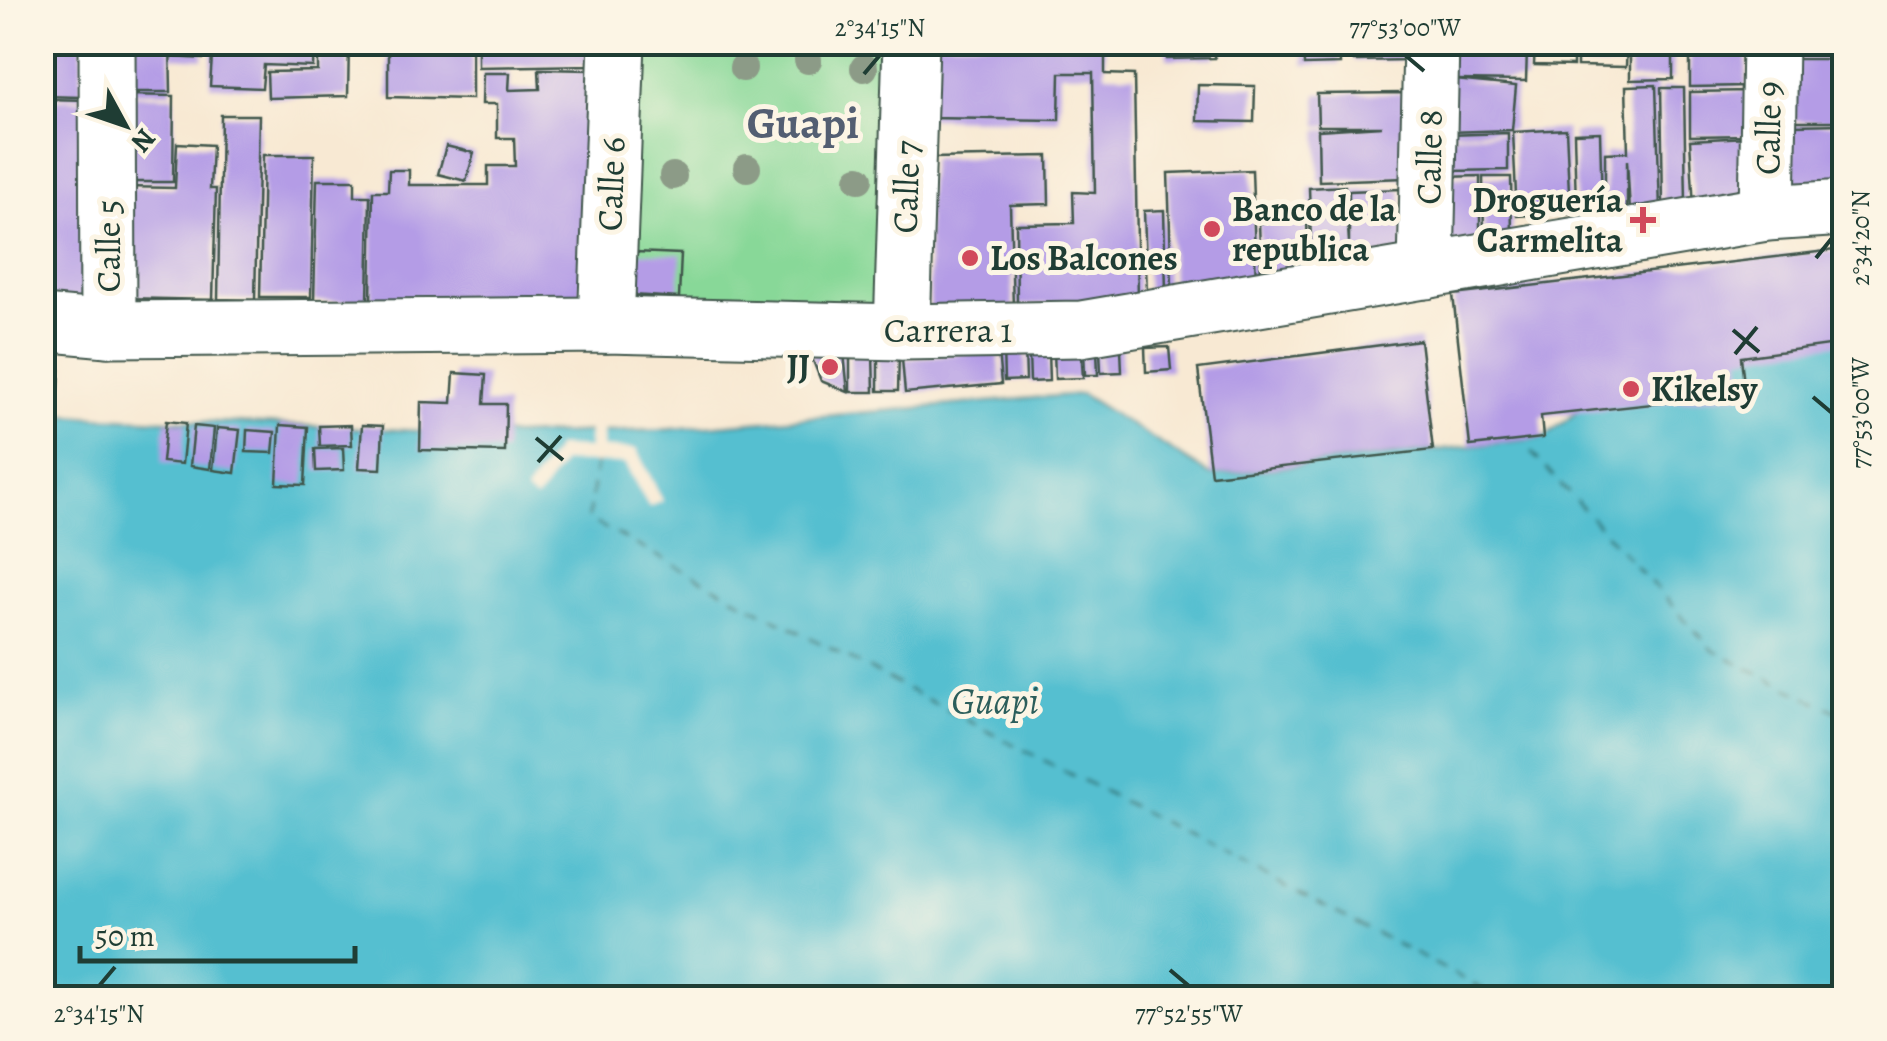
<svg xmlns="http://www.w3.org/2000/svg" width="1887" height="1041" font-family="Alegreya,serif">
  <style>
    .green { fill: #88d898; stroke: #548a66; stroke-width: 2.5 }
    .water { fill: #55bfd0; stroke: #3a7e82; stroke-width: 2.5 }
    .pier { fill: #f8e9d3 }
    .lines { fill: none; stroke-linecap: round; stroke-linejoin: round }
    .ferry { stroke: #2c5e5b; stroke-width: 2.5; stroke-dasharray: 12 10; stroke-linecap: butt }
    .building { fill: #b49ce6 }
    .minor-casing { stroke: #40574c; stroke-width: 59 }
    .minor { stroke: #fff; stroke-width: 55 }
    .tree { fill: #8c9b87 }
    .ticks { fill: none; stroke: #1f3d34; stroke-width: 4 }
    .poi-dot { fill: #d1495b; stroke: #fcf5e5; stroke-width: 4 }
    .labels { text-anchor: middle; stroke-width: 10; stroke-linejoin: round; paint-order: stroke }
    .street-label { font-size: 35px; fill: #1f3d34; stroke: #fcf5e5 }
    .poi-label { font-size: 35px; font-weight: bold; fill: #1f3d34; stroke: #fcf5e5; text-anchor: start }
    .water-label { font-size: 38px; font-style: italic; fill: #2c5e5b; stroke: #fcf5e5 }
    .district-label { font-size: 45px; font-weight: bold; fill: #535e72; stroke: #fcf5e5 }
    .neatline { fill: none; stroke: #1f3d34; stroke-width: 4 }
    .ticks-label { font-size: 25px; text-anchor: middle; fill: #1f3d34 }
  </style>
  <rect width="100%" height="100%" fill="#fcf5e5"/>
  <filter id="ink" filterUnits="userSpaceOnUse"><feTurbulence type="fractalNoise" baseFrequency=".01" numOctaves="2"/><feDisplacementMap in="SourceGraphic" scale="20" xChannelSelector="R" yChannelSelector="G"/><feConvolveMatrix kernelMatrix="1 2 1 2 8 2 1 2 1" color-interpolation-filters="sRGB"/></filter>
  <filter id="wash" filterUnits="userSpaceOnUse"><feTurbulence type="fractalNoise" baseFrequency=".0048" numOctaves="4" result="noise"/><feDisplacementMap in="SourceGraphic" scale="40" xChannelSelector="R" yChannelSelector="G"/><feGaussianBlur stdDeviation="2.25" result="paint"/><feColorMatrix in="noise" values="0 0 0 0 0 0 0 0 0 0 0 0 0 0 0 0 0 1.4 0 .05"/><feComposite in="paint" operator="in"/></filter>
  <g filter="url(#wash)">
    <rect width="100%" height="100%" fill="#f8e9d3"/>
    <!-- green -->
    <path class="green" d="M617,43H911L902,332L606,325Z"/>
    <!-- water -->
    <path class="water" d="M1844,301V998H43L42,413L96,417L516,435L660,430L1081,394L1211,475L1543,438L1702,317Z"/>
    <!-- pier -->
    <path class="pier" d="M603,427L602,448L636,449L663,501L649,507L625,464L563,462L536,500L525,492L557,447L588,448L589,428Z"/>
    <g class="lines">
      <!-- ferry -->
      <g class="ferry">
        <path d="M1531,452L1714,651L1844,715"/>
        <path d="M596,463L588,519L886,678L1500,998"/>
      </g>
    </g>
    <g id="blocks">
      <!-- building -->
      <g class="building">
        <path d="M42,42H82L81,97L42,96Z"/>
        <path d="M123,42H170L171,92H124Z"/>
        <path d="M172,42H204L203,59L172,57Z"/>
        <path d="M213,42H314L313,67L264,65L262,88L210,86Z"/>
        <path d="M318,42H349L348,96L268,98L267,72L318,71Z"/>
        <path d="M388,42H472V99L388,97Z"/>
        <path d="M478,42H590V65L478,67Z"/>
        <path d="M933,42H1105V74L1134,75L1138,300L1017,305L1016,224L1074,223L1073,192L1095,193L1093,73H1060L1059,120L929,118Z"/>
        <path d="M1167,42H1254V51H1215V58L1167,59Z"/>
        <path d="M1303,42H1339L1340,64L1304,65Z"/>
        <path d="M1353,42H1408V60L1354,61Z"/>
        <path d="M1535,42H1573V66L1534,65Z"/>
        <path d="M1577,42H1627L1626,67L1577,66Z"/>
        <path d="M1630,42H1673V79L1630,80Z"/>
        <path d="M1690,42H1747L1746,86L1690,87Z"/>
        <path d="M1793,42H1844V54L1793,52Z"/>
        <path d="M1448,48L1527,49L1526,81L1455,80L1516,86L1512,130L1447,132Z"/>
        <rect x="1794" y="59" width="50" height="62"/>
        <path d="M539,69L591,70L580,310L371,301L373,191H388L389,170H409V185H488V166H515L514,138H497V104H482L483,73H510L509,90L540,89Z"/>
        <path d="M1198,85L1255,86L1254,122L1197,121Z"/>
        <path d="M1656,85L1660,210L1630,211L1627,160V212L1605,213V153L1628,152L1626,86Z"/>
        <path d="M1661,88H1684L1686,204L1663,205Z"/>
        <path d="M1750,91V135L1690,136V92Z"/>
        <path d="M1404,93L1406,178L1319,181L1318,130L1382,126H1318L1317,94Z"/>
        <path d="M127,95L174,96L173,182H127Z"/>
        <path d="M42,99L91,100L86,301L42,300Z"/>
        <path d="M221,115H259L255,300L218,299Z"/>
        <path d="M1844,124V193L1794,195L1792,125Z"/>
        <path d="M1566,129L1570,213L1517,216L1513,132Z"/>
        <path d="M1600,132L1602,206L1576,207L1574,133Z"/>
        <path d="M1508,133V170L1449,171L1448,135Z"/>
        <path d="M1748,137L1753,204L1694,208L1690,140Z"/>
        <path d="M177,143L212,145L210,189H216L213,300L122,298L125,187L175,188Z"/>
        <path d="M446,146L474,153L466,181L438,174Z"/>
        <path d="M263,155H314L311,297H260Z"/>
        <path d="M1048,156L1049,204L1010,205L1013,307L930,310L927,209L931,158Z"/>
        <path d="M1252,170L1256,284L1172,288L1168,173Z"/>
        <path d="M1480,176V244H1443V177Z"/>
        <path d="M1483,177H1511L1512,236L1484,237Z"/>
        <path d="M317,180H355V196H370L368,302L314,301Z"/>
        <path d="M1345,186L1349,242V191L1401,189L1404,263L1312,269L1309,188Z"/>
        <path d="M1164,210L1166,292L1147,293L1144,211Z"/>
        <path d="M1307,221L1309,274L1261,276L1259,223Z"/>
        <path d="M1844,249V343L1741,357L1745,394L1541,416L1543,438L1470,446L1453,295Z"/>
        <path d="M635,252L681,254L679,298L632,295Z"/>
        <path d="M1420,340L1433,450L1211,475L1198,369Z"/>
        <path d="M1025,347L1026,380L1004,381L1003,348Z"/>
        <path d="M1081,347L1083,378L1055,379L1054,349Z"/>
        <path d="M1169,347L1171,370L1146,372L1145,348Z"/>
        <path d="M1121,348L1122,372L1101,373L1100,349Z"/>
        <path d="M1097,349L1098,375H1085L1084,350Z"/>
        <path d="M998,350L1001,384L905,393L902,359Z"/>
        <path d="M1048,351L1049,381L1030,382L1029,352Z"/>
        <path d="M810,353H844L848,392L821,381Z"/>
        <path d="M850,354H873L874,392H850Z"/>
        <path d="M878,354H899L898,391H878Z"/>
        <path d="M42,369L60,370L54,476H42Z"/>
        <path d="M454,373L486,375L484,404H506L505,452L420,450L421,402L452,403Z"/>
        <path d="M166,421L186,423L182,464L162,462Z"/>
        <path d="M280,425L308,427L305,485L277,484Z"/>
        <path d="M351,425L352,445L320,446L319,426Z"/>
        <path d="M362,425L383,426L381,469L359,468Z"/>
        <path d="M194,426L214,428L210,469L190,466Z"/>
        <path d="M217,428L240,430L235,473L213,470Z"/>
        <path d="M247,430L275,432L273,453L246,452Z"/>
        <path d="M343,448L344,470L316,471L315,449Z"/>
      </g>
    </g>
  </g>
  <g filter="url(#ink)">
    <use href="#blocks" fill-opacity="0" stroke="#40574c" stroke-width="2.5"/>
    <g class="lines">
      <!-- minor casing -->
      <g class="minor-casing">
        <g id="minor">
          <path d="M107,42L108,329"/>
          <path d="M1767,213L1770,42"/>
          <path d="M1426,271L1431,42"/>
          <path d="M42,323L108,329L606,325L902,332L1081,329L1767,213L1844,208"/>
          <path d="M606,325L617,42"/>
          <path d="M902,332L911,42"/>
        </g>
      </g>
      <!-- minor -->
      <use href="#minor" class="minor"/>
    </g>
    <!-- trees -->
    <g class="tree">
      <circle cx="808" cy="60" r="14"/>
      <circle cx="743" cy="68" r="14"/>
      <circle cx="864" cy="68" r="14"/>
      <circle cx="747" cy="168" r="14"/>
      <circle cx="673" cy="176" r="14"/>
      <circle cx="859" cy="179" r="14"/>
    </g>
  </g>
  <!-- ticks -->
  <path class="ticks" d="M1405,55L1424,71M864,74L880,55M1816,258L1832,238M1733,330L1759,352M1735,354L1757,327M1813,397L1832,413M536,438L563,460M538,462L561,436M1170,970L1189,986M99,986L115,967"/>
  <!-- markers -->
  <g class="poi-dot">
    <path d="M1638 205h10v10h10v10h-10v10h-10v-10h-10v-10h10z"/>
    <circle cx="1212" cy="229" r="10"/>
    <circle cx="970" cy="258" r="10"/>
    <circle cx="830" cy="367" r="10"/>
    <circle cx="1631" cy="389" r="10"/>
  </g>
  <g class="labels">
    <!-- street labels -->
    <g class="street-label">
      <text transform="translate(1768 128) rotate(-89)" y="12">Calle 9</text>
      <text transform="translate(1429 157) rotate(-89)" y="12">Calle 8</text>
      <text transform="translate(611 184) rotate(-88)" y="12">Calle 6</text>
      <text transform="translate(906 187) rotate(-88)" y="12">Calle 7</text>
      <text transform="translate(108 246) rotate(-90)" y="12">Calle 5</text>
      <text x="948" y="342">Carrera 1</text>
    </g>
    <!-- poi labels -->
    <g class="poi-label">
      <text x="1623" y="212" text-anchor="end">Droguería<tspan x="1623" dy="40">Carmelita</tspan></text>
      <text x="1232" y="221">Banco de la<tspan x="1232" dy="40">republica</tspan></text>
      <text x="990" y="270">Los Balcones</text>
      <text x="810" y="379" text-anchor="end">JJ</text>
      <text x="1651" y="401">Kikelsy</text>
    </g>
    <!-- water labels -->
    <g class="water-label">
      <text x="995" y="714">Guapi</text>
    </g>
    <!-- district labels -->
    <g class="district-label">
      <text x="803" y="138">Guapi</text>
    </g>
  </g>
  <!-- margin -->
  <rect width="1887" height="1041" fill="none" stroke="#fcf5e5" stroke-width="110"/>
  <!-- north arrow -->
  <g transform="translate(125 125) rotate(130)" stroke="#fcf5e5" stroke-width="8" paint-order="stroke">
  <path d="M0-8L18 38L0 25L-18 38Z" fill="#1f3d34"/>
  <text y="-15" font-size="28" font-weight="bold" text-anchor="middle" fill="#1f3d34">N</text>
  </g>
  <!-- scale -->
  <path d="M80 946v15h275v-15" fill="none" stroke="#1f3d34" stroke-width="5"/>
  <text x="95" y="946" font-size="30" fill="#1f3d34" stroke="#fcf5e5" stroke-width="8" paint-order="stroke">50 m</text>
  <rect x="55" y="55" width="1777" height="931" class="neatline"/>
  <g class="ticks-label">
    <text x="880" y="36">2°34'15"N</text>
    <text x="1405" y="36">77°53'00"W</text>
    <text transform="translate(1860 238) rotate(-90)" y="9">2°34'20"N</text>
    <text transform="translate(1860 413) rotate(-90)" y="9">77°53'00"W</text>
    <text x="99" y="1022">2°34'15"N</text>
    <text x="1189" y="1022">77°52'55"W</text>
  </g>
</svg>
